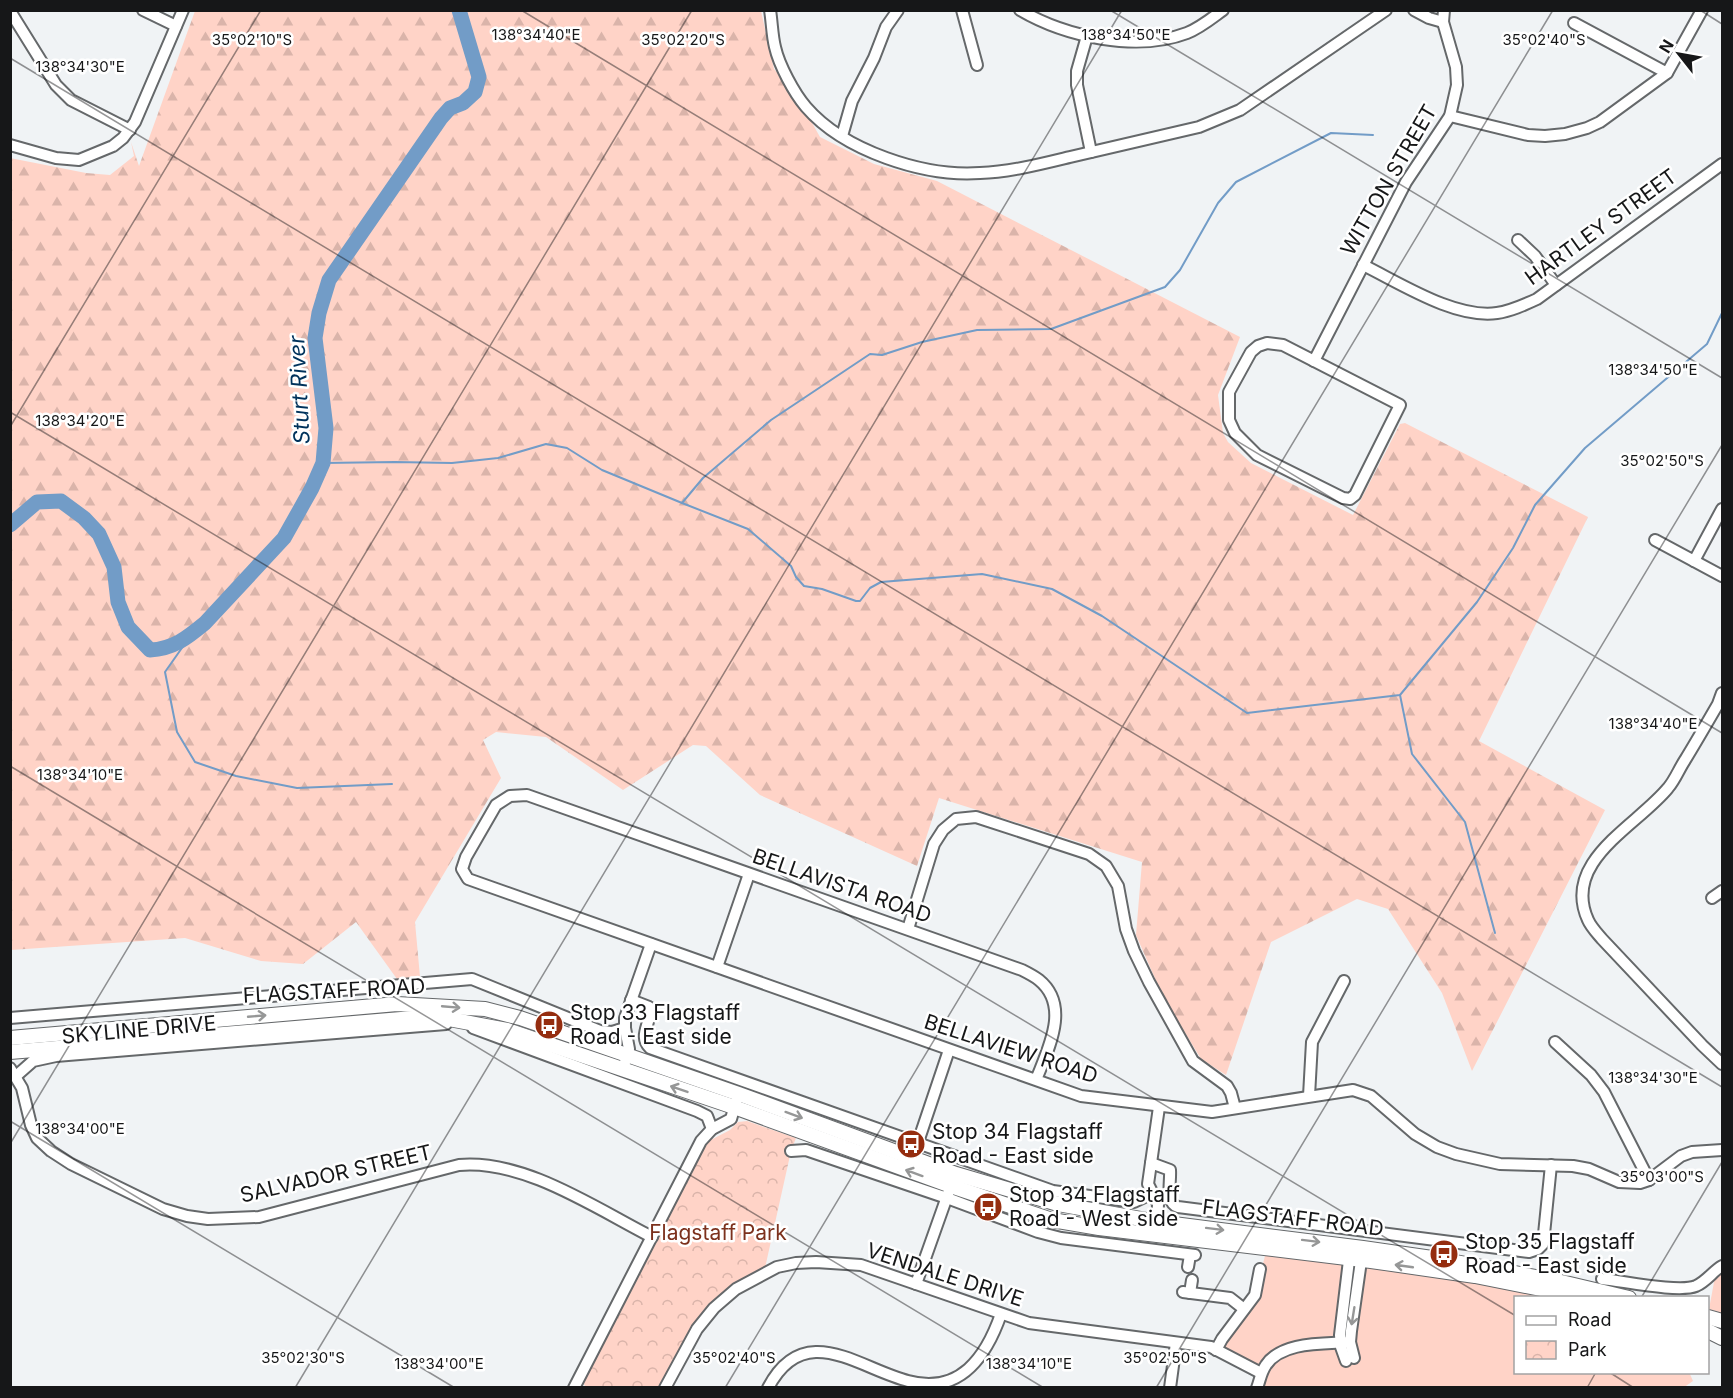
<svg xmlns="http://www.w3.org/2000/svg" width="1733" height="1398" font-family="Inter,sans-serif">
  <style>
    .grass { fill: #ffd3c7 }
    .forest { fill: url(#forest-firs) }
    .park { fill: url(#park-crowns) }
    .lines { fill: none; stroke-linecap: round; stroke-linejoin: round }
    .stream { stroke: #729cc7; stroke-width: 2 }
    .river { stroke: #729cc7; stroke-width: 15 }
    .minor-casing { stroke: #65686a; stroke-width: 14 }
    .major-casing { stroke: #65686a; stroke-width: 16 }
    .minor { stroke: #fff; stroke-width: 10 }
    .major { stroke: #fff; stroke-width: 14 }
    .oneway { stroke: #969797 }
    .ticks { fill: none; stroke: #161718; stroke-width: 1.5; stroke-opacity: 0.45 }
    .labels { text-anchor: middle; stroke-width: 5; stroke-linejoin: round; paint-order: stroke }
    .street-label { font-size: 21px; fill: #161718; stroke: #fff }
    .poi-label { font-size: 21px; fill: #161718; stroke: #fff; text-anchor: start }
    .park-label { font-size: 21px; fill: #7c311d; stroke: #fff }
    .water-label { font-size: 22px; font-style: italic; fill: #00325b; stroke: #fff }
    .ticks-label { font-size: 15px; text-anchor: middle; fill: #161718; stroke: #fff; stroke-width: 5; stroke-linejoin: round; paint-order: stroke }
  </style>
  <defs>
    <pattern id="forest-firs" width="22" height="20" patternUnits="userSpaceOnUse" patternTransform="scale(1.5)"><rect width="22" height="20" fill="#ffd3c7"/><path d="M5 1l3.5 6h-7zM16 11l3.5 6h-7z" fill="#dab4aa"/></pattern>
    <pattern id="park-crowns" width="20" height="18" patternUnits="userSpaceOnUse" patternTransform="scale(1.5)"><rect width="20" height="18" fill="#ffd3c7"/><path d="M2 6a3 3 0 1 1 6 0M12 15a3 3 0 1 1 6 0" fill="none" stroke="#dab4aa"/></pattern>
  </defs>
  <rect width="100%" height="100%" fill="#f0f3f5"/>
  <!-- grass -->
  <g class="grass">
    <path d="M1267,1248L1586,1297L1516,1298V1372H1689L1693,1381L1683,1388L1257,1387L1261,1373L1216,1350L1255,1295Z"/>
    <path d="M1722,1272V1313L1709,1309L1715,1277Z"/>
  </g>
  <!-- forest -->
  <path class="forest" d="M195,11H761L774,69L793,89L820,137L874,164L937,181L1240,337L1218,395L1223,433L1228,442L1251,463L1353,515L1400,424L1405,423L1588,517L1479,741L1605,810L1472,1071L1442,993L1388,909L1357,899L1271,942L1226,1075L1201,1059L1163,997L1136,935L1142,862L939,798L917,866L760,795L706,746L693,745L623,790L546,737L496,732L483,740L501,778L415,922L420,977L397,979L356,922L303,964L261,961L185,938L11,950L10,158L86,173L110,175L134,156L131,142L139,166Z"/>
  <!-- park -->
  <path class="park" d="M747,1121L796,1138L791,1151L765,1268L730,1289L660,1387H586L583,1383L584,1376L705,1143L730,1130L738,1122Z"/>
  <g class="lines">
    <!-- stream -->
    <g class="stream">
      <path d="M323,463L395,462L452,463L498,458L546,444L567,448L602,470L682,503L703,478L771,420L870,354L882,355L922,342L977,330L1051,329L1165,287L1180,270L1218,203L1236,182L1331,133L1373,135"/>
      <path d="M682,503L748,529L791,566L796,577L804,586L822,589L856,601H860L870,588L881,582L982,574L1052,589L1102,616L1247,713L1400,695L1477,602L1513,548L1535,505L1585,448L1707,344L1722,313"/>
      <path d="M191,635L165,672L177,732L195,762L236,776L297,788L392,784"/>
      <path d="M1400,695L1412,754L1465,822L1495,933"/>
    </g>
    <!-- river -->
    <path class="river" d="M10,525L37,502L61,501L84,518L99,534L114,567L118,602L128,627L150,650C173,649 187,638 205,623L284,538L312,488L323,463L326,428L315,338L319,313L329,280L441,118L450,108L463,103L475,92L479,77L459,10"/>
    <!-- minor casing -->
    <g class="minor-casing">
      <g id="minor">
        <path d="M143,10L176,26"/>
        <path d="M770,10C772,22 772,35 775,47C779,65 794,93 806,107C844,151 924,177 980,173C1010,172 1041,164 1070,157C1113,147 1156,137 1199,127L1240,110L1386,10"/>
        <path d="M962,10L977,65"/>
        <path d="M1020,10C1066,37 1137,52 1187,33C1200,28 1212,18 1223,10"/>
        <path d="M1414,10L1429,18L1443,22"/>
        <path d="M10,11L56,85L71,100L130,130"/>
        <path d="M1574,23L1667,73"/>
        <path d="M1087,36L1077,71V85L1091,152"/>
        <path d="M1450,116L1528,135L1545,136L1565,134L1587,128L1600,122L1667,73L1702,10"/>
        <path d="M842,136L852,101L874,58L886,27L898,10"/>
        <path d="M10,145L56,158L79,160L113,146L123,138L135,122L183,10"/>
        <path d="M1518,240L1535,256L1556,285"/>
        <path d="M1363,265C1400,283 1455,319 1497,313C1511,311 1524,305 1537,299L1722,164"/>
        <path d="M1267,343L1283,345L1400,405L1355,495L1350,499L1343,498L1257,455L1235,433L1229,420V392L1251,352L1258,346Z"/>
        <path d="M1314,361L1406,182L1450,116L1457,85L1456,67L1443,22L1444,10"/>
        <path d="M1655,540L1722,576"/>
        <path d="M1694,561L1722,509"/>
        <path d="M1722,693L1718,704C1707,723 1696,742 1685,760C1679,769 1675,780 1668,788C1637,826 1561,861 1588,920C1591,927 1597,933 1602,939L1702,1045L1722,1064"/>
        <path d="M1712,898L1722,891"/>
        <path d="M908,929L934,844L943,830L956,819L976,817L1089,854L1106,866L1118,886L1126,929L1134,951L1149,982L1193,1061L1227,1086L1231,1093L1235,1108"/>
        <path d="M717,967L749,874"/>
        <path d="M631,1000L649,1007C653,1022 637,1035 650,1048L1053,1191L1134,1202L1151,1194"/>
        <path d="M10,1018L472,979L600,1031L612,1032L625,1028"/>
        <path d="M473,1028L697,1111L707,1116L712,1129"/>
        <path d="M1555,1042L1591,1075L1604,1092L1649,1180"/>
        <path d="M10,1068L22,1088L31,1125L37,1138L51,1151L71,1164L163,1209L187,1216L208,1219L259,1217L459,1165C524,1159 595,1208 652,1237"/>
        <path d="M623,1069L629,1049L625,1028V1018L651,944"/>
        <path d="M16,1076L33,1061L56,1056L446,1024"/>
        <path d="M1036,1080C1048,1049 1071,1006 1039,980C1034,976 1028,973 1022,970L527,795L510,796L496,805L466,857L462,869L468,879L1081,1096L1212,1112L1353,1090L1371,1096L1415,1134L1437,1147L1456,1154L1500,1164L1573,1166L1589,1169L1619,1182L1640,1183L1649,1180L1681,1156L1692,1152L1722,1150"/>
        <path d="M1309,1096L1312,1042L1344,981"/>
        <path d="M918,1142L949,1050"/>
        <path d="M791,1151L806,1150L947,1198L1038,1232L1061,1238L1195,1255"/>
        <path d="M1151,1163L1170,1170C1171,1182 1165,1203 1178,1207L1529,1252L1538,1249L1543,1244L1551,1165"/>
        <path d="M1157,1229L1158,1204L1148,1184L1159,1107"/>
        <path d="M1188,1267L1190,1255"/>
        <path d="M1602,1279C1623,1281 1679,1293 1696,1286C1707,1281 1713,1271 1722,1266"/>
        <path d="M916,1284L949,1191"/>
        <path d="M1183,1292L1230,1298L1244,1309"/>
        <path d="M1190,1293L1192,1280"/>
        <path d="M1216,1350L1222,1339L1255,1295L1260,1269"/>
        <path d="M1354,1358L1350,1342L1351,1331L1362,1254"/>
        <path d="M1346,1361L1341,1347L1340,1335L1350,1252"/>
        <path d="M574,1388L701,1141L712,1129L731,1119L736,1102"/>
        <path d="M665,1388L697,1329L714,1308L736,1289L777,1267L796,1263L816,1262L861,1265L1029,1323L1211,1347L1261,1373"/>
        <path d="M768,1388C804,1319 858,1368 908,1381C960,1395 986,1357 1001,1314"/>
        <path d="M1170,1388L1176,1343"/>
        <path d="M1257,1388C1260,1380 1261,1372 1266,1365C1282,1341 1324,1344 1350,1342"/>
      </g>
    </g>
    <!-- major casing -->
    <g class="major-casing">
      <g id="major">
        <path d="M10,1038L397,1004L485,1009L520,1018L739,1094L956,1174L1058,1204L1158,1222L1363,1248L1439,1259L1557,1281L1629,1298"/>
        <path d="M10,1052L425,1017L449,1019L507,1030L734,1107L951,1186L1052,1220L1099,1228L1371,1261L1475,1276L1586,1298"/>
        <path d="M1708,1317L1722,1321"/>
        <path d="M1708,1331L1722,1338"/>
      </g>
    </g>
    <!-- minor -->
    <use href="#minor" class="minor"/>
    <!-- major -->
    <use href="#major" class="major"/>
  </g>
  <!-- one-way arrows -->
  <defs><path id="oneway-shaft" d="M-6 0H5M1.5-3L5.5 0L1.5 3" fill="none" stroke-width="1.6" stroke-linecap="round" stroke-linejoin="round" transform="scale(1.5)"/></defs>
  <g class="oneway">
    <use href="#oneway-shaft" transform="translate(451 1007) rotate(5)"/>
    <use href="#oneway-shaft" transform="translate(257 1016) rotate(-5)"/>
    <use href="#oneway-shaft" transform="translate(679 1089) rotate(-161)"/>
    <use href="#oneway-shaft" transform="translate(794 1115) rotate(20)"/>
    <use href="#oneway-shaft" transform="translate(914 1173) rotate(-160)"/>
    <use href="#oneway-shaft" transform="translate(1215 1229) rotate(7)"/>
    <use href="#oneway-shaft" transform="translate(1311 1241) rotate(7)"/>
    <use href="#oneway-shaft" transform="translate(1404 1266) rotate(-172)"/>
    <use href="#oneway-shaft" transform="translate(1353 1316) rotate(99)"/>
  </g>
  <!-- ticks -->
  <path class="ticks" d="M521,10L1722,733M1110,10L1722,378M1700,10L1722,24M10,58L1722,1087M10,412L1516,1316M10,427L261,10M10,766L1044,1388M10,1121L455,1388M10,1144L692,10M1641,1298L1722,1162M1609,1372L1634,1388M295,1388L1122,10M725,1388L1553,10M1156,1388L1722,445M1587,1388L1596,1372"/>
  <!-- icons -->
  <defs>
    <g id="bus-disc" transform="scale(1.5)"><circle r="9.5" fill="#952d0f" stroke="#fff"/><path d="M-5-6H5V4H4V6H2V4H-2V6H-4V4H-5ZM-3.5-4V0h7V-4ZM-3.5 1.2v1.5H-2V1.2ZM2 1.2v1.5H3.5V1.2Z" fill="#fff"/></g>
  </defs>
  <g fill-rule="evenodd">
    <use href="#bus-disc" x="549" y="1025"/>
    <use href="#bus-disc" x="911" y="1144"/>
    <use href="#bus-disc" x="988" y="1207"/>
    <use href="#bus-disc" x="1444" y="1254"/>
  </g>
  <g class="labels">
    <!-- street labels -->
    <g class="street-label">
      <text transform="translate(1389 180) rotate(-60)" y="7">WITTON STREET</text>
      <text transform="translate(1601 227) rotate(-36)" y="7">HARTLEY STREET</text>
      <text transform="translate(842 886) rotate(19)" y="7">BELLAVISTA ROAD</text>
      <text transform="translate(334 991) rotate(-3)" y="7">FLAGSTAFF ROAD</text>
      <text transform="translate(139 1030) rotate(-5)" y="7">SKYLINE DRIVE</text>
      <text transform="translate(1011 1049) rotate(18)" y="7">BELLAVIEW ROAD</text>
      <text transform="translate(336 1174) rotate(-13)" y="7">SALVADOR STREET</text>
      <text transform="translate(1293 1218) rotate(7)" y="7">FLAGSTAFF ROAD</text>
      <text transform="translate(945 1275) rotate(18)" y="7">VENDALE DRIVE</text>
    </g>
    <!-- poi labels -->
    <g class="poi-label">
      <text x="570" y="1020">Stop 33 Flagstaff<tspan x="570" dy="24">Road - East side</tspan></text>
      <text x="932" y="1139">Stop 34 Flagstaff<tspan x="932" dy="24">Road - East side</tspan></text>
      <text x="1009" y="1202">Stop 34 Flagstaff<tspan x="1009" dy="24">Road - West side</tspan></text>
      <text x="1465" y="1249">Stop 35 Flagstaff<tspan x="1465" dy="24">Road - East side</tspan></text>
    </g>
    <!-- park labels -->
    <g class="park-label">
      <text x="718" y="1240">Flagstaff Park</text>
    </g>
    <!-- water labels -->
    <g class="water-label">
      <text transform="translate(299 390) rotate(-93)" y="8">Sturt River</text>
    </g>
  </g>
  <g class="ticks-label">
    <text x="536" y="40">138°34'40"E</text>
    <text x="1126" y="40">138°34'50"E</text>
    <text x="252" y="45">35°02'10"S</text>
    <text x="683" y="45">35°02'20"S</text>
    <text x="1544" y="45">35°02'40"S</text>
    <text x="80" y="72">138°34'30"E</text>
    <text x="1653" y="375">138°34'50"E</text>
    <text x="80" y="426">138°34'20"E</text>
    <text x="1662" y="466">35°02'50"S</text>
    <text x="1653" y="729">138°34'40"E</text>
    <text x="80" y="780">138°34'10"E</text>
    <text x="1653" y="1083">138°34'30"E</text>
    <text x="80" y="1134">138°34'00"E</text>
    <text x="1662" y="1182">35°03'00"S</text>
    <text x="303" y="1363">35°02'30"S</text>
    <text x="734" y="1363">35°02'40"S</text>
    <text x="1165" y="1363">35°02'50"S</text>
    <text x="439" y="1369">138°34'00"E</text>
    <text x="1029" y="1369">138°34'10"E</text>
  </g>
  <!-- border -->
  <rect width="1733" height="1398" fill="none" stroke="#161718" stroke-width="24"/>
  <!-- legend -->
  <rect x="1514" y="1296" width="195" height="78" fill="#ffffff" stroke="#a2a2a3" stroke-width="1.5"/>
  <rect x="1526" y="1316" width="30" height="9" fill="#ffffff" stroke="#a2a2a3" stroke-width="1.5"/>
  <text x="1568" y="1326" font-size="18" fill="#161718">Road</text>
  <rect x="1526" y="1341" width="30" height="18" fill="url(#park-crowns)" stroke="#a2a2a3" stroke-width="1.5"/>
  <text x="1568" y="1356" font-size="18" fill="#161718">Park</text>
  <!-- north arrow -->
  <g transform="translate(1679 54) rotate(301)" stroke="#ffffff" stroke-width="4.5" paint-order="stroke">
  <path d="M0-4.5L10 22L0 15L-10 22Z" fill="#161718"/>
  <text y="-9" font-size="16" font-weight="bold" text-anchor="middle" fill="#161718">N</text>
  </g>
</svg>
